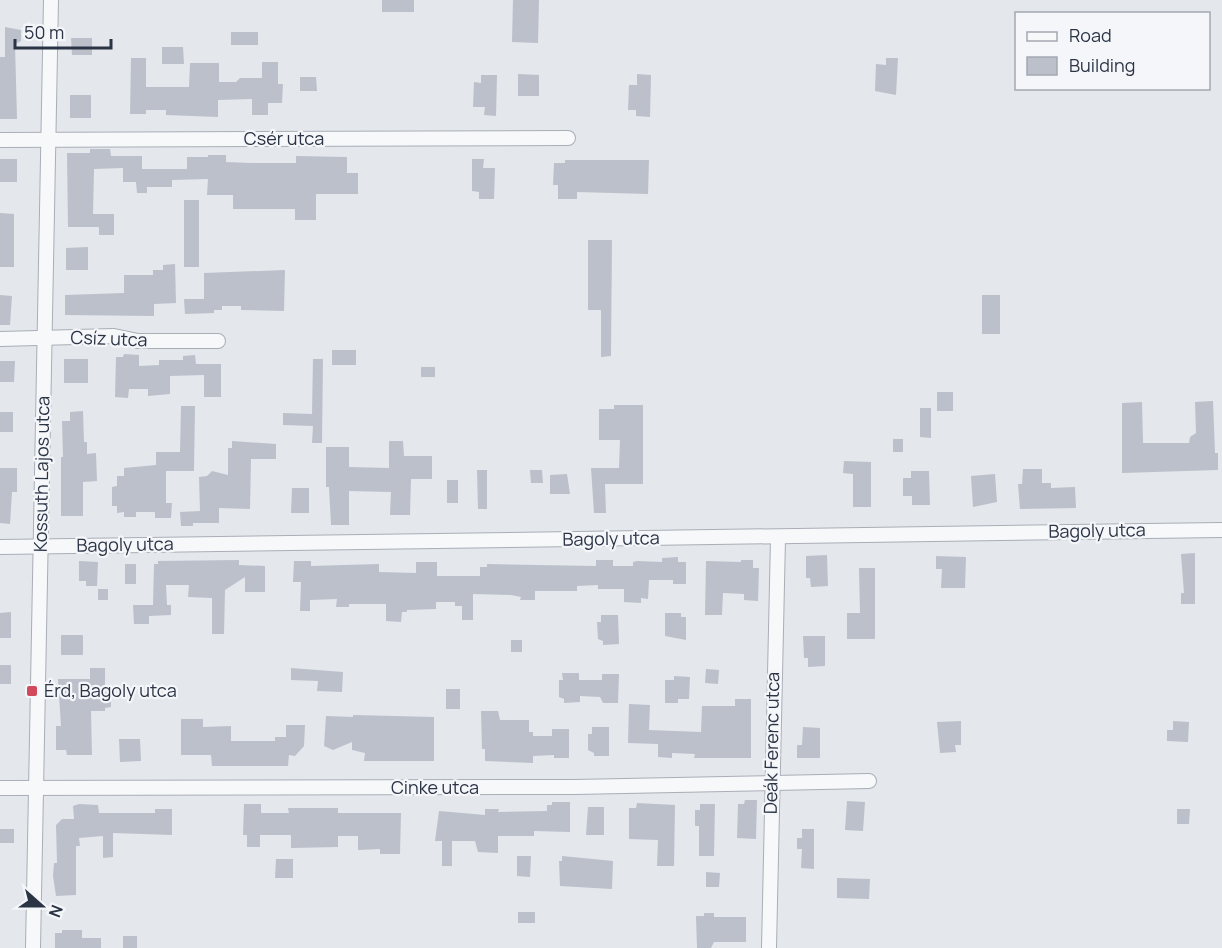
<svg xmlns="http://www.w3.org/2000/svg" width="1222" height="948" font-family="Manrope,sans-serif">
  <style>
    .building { fill: #bbc0ca }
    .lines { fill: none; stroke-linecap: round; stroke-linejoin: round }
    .minor-casing { stroke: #a9aeb7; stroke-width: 16 }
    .minor { stroke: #f7f8fa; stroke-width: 14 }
    .poi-dot { fill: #d1495b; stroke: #f4f6f9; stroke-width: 2 }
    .labels { text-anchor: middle; stroke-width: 4.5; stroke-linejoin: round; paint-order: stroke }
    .street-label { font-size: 18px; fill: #2b3445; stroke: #f4f6f9 }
    .poi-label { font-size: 18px; fill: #2b3445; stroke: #f4f6f9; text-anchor: start }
  </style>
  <rect width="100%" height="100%" fill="#e4e7ec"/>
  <!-- building -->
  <g class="building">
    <rect x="382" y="0" width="32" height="12"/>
    <path d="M513,0H539L538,43L512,42Z"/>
    <path d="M5,27L21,30V41L15,44L17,119H0V57H5Z"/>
    <rect x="231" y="32" width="27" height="13"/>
    <path d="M71,38H92V55H72Z"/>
    <path d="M162,47H183L184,64H162Z"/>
    <path d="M131,58H146V87H189L190,63H219V82H236L240,78H262V62H278V84H283L282,103H268V115H252V99L218,100V117L166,115V110H146V114H130Z"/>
    <path d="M886,58H898L896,95L875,91L876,64L886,65Z"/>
    <path d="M518,74L539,75V96H518Z"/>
    <path d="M637,74L651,75L650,117L636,116V110H628L629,85H637Z"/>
    <path d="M481,75H497L496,116L484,115L485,107H473L474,82L481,83Z"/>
    <path d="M300,77H316L317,91H300Z"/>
    <rect x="70" y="95" width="21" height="23"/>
    <path d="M90,149H110L111,156H142V169H187V157H208V155H226V162L251,163H296V156L347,157V173H358V194H316V220H295V209H233V195H207L208,179L172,180V187H147V193H137L136,182H123V168L94,169L93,214H114V235H99V227H68L67,153H90Z"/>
    <rect x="0" y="159" width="17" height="23"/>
    <path d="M472,159H484L483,168H495L494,199H479V192L472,191Z"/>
    <path d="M565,160H649L648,194L577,192V199H558V185H553L554,163H565Z"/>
    <rect x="184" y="200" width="15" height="67"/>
    <path d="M0,213L14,214V267H0Z"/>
    <path d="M588,240H612L611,356L601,357V310H588Z"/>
    <path d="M88,247V270H66V248Z"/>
    <path d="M175,264L176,303L154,304V316L65,315V295L124,293V275H153V270H163V265Z"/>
    <path d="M285,270L284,311L241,310V306H222V310H214V313L185,314L184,299H204V273Z"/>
    <path d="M0,295L12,296L10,325H0Z"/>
    <rect x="982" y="295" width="18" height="39"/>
    <rect x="332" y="350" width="24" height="15"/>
    <path d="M124,354L139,355V366L159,365V360H183V356L195,355L196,364H221V397H204V375L170,376V394L148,396V389H129L128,398L115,397L116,357H123Z"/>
    <rect x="64" y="359" width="24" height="24"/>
    <path d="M313,359H323L322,443H312L313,426L283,425V413L312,414Z"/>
    <path d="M0,361H15L14,382H0Z"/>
    <rect x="421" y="367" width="14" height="10"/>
    <rect x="937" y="392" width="16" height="19"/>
    <path d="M1213,401L1215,453H1218V470L1122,473V403L1142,402L1143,443H1189L1190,437L1196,433L1195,402Z"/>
    <path d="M614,405H643V484H605L606,513H594L591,468H619L620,440H599V409H614Z"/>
    <path d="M181,406H195L194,471H166V503H172L171,518H155V512H136V517H124V512L117,513V506H112V487L117,486V476H124V468L156,465V452H180Z"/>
    <path d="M920,408H931V438L920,437Z"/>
    <path d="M83,411L84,442H87V454L96,453L97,481L83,482V516H61V457H63L62,421H70V412Z"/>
    <rect x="0" y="412" width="13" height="20"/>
    <rect x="893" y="439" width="10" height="13"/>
    <path d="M232,441L276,444V459H251L250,509L219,508V523H193V526H181L180,512L200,511L199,477L207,476L212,471L228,475V448H232Z"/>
    <path d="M389,441H403L404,456H432V479H411L410,515H390L391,492L349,491V525H331L329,487H326V447H349V467L389,468Z"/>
    <path d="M844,461L871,462V507H853V474L843,473Z"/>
    <path d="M0,468H17V492H12L10,524L0,523Z"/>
    <path d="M1023,469H1042V483H1051V488L1075,487L1076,508L1020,509L1018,484H1022Z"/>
    <path d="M477,470H487V509H478Z"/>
    <path d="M530,470H542L543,483H531Z"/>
    <path d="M911,471H929L930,505H912V496H903V478H911Z"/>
    <path d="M567,474L570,494H550V475Z"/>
    <path d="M995,474L997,502L973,507L971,476Z"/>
    <rect x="447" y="480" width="11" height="23"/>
    <path d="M292,488H309V513H291Z"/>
    <path d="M1195,553V604H1181V593H1184L1181,554Z"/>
    <path d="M827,555L828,586L811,587L810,578H806V556Z"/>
    <path d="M936,556L966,557L965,588H941L942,569H936Z"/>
    <path d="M678,557V562H686V584H673V580H649L648,599L641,598V603L624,602V589H598V585L577,586V591H535V600H520L521,597L511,595L473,594V620H462V606H455V602H436V609L407,610V612H402L401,622L386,621V604H349V607H336L337,599L310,600V611H300L301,582H293L294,561H311V566L379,564V572L416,573V562H437V576H480V567H487V564L596,566V560H613V566H633V562L637,561L662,562V558Z"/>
    <path d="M239,560V565L265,566V592H245V577L225,590L224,634H212V598L188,597L189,585H166L167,605H171V615L149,616V624H134L133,605H153L154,564H158V561Z"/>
    <path d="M741,560H753V568H759L758,601L744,600V594L723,593L722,615H705L706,561L741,562Z"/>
    <path d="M79,561L98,562L97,586H86V581H79Z"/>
    <rect x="125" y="564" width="11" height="20"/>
    <path d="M859,568H875V639H847V613H860Z"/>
    <rect x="98" y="589" width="10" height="11"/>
    <path d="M11,612V638H0V613Z"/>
    <path d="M665,613H681V617H686V640L665,636Z"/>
    <path d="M601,615H618L619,644L603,645V641L598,639L597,622H601Z"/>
    <rect x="61" y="635" width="22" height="20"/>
    <path d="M803,636H825V666L808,667V658H804Z"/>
    <rect x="511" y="640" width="11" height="12"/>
    <rect x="0" y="665" width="11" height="19"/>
    <path d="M90,668H105V692H111V707L105,708V711H91L92,755H67L66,750H56V726H61L58,679H90Z"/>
    <path d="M291,668L343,672L342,692L317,691L318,681L291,680Z"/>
    <path d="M706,669L719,670L718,684L705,683Z"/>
    <path d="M562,673H579V680H602V674H619L618,703H603L600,697L580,696V702L564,703V699L559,697V680H563Z"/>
    <path d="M674,676L690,677L689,699H678V703H665V680H674Z"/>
    <rect x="446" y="689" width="14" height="20"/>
    <path d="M735,699H751V758H694L695,754L672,753V758L658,757V744L628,743L629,704L650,705L649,730L701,732L702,706H735Z"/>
    <path d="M481,711H498L500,720H529V732H533V736H552V729H569V758H554V755L533,756V763L485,761V749H482Z"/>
    <path d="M353,715L434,717V761H364L365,753L352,750V742L333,750L324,746L326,716L353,717Z"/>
    <path d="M181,719H203V727L231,726V741H275V737H286V725H305L304,746L295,756L289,755L288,766H212L211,755H181Z"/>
    <path d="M961,721V745H955L956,752L940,753L937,722Z"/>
    <path d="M1173,721L1189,722L1188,742L1167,741V730H1173Z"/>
    <path d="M592,727H609V756H594V753L588,750V734H592Z"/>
    <path d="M803,727L820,728V758H797V745H802Z"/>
    <path d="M119,739H140L141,761L120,762Z"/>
    <path d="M745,800H757L756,839L737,838L738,804H744Z"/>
    <path d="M847,801L865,802L863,831L845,830Z"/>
    <path d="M552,802H570V832L534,831V836H498V853L478,852L475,841H452V866H442V841H435L439,811L485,815V809H499L498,812L547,811V805H552Z"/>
    <path d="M637,803L675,805L674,866H657L658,840L629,839V808H636Z"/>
    <path d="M79,804L98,805L99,813H155V809H172V835L113,833V857L103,858V836L79,838L80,846H76V895L56,896L53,876L54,863H57L56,825L62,819H74L73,806Z"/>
    <path d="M244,804H261V813H289L288,808H338V813H401L400,854H380V849L358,850V836H338V847L291,848V835H260V847H247V835H243Z"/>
    <path d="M700,804H715L714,856H699V826H695V810H700Z"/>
    <path d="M588,807H604V835H586Z"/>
    <path d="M1177,809H1190L1189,824H1177Z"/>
    <rect x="0" y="829" width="14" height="14"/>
    <path d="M802,829H814V869L801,868L802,849H797V838H802Z"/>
    <path d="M517,856H531L530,877L517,876Z"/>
    <path d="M562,856L613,861L612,889L560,886L559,861H562Z"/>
    <path d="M276,859H293V878H275Z"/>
    <path d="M706,872L720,873L719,887H706Z"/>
    <path d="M837,878L870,879L869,899L837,898Z"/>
    <rect x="518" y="912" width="17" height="11"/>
    <path d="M704,913H714V917H746V942H714L711,948H697L696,916H704Z"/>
    <path d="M62,930H82V938H101V948H55V933H62Z"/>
    <rect x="123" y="936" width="14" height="12"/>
  </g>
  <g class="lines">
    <!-- minor casing -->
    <g class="minor-casing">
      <g id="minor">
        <path d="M0,140L568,138"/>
        <path d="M0,339L114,336L138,341H218"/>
        <path d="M0,547L1222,530"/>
        <path d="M0,788L574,787L869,781"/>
        <path d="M33,948L51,0"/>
        <path d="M769,948L778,538"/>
      </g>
    </g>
    <!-- minor -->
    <use href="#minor" class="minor"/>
  </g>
  <!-- markers -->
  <rect class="poi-dot" x="26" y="685" width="12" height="12" rx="3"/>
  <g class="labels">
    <!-- street labels -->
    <g class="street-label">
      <text x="284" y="145">Csér utca</text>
      <text transform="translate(109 339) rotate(2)" y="6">Csíz utca</text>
      <text transform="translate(42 474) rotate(-89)" y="6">Kossuth Lajos utca</text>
      <text transform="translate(1097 531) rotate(-1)" y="6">Bagoly utca</text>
      <text transform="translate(611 539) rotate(-1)" y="6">Bagoly utca</text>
      <text transform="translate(125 545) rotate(-1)" y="6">Bagoly utca</text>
      <text transform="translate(772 743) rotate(-89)" y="6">Deák Ferenc utca</text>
      <text x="435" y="794">Cinke utca</text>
    </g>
    <!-- poi labels -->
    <g class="poi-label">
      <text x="44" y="697">Érd, Bagoly utca</text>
    </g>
  </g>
  <!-- legend -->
  <rect x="1015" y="12" width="195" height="78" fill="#f4f6f9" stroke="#a4a8b1" stroke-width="1.5"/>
  <rect x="1027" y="32" width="30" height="9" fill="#f7f8fa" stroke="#a4a8b1" stroke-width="1.5"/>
  <text x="1069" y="42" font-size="18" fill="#2b3445">Road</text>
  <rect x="1027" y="57" width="30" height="18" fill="#bbc0ca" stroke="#a4a8b1" stroke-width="1.5"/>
  <text x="1069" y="72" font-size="18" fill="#2b3445">Building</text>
  <!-- north arrow -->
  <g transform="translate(42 906) rotate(111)" stroke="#f4f6f9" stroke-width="4.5" paint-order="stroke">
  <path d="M0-4.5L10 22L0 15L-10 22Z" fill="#2b3445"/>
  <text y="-9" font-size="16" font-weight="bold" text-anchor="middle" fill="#2b3445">N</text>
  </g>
  <!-- scale -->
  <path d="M15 39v9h96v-9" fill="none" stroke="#2b3445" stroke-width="3"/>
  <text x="24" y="39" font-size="18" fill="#2b3445" stroke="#f4f6f9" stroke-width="4.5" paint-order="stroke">50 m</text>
</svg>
